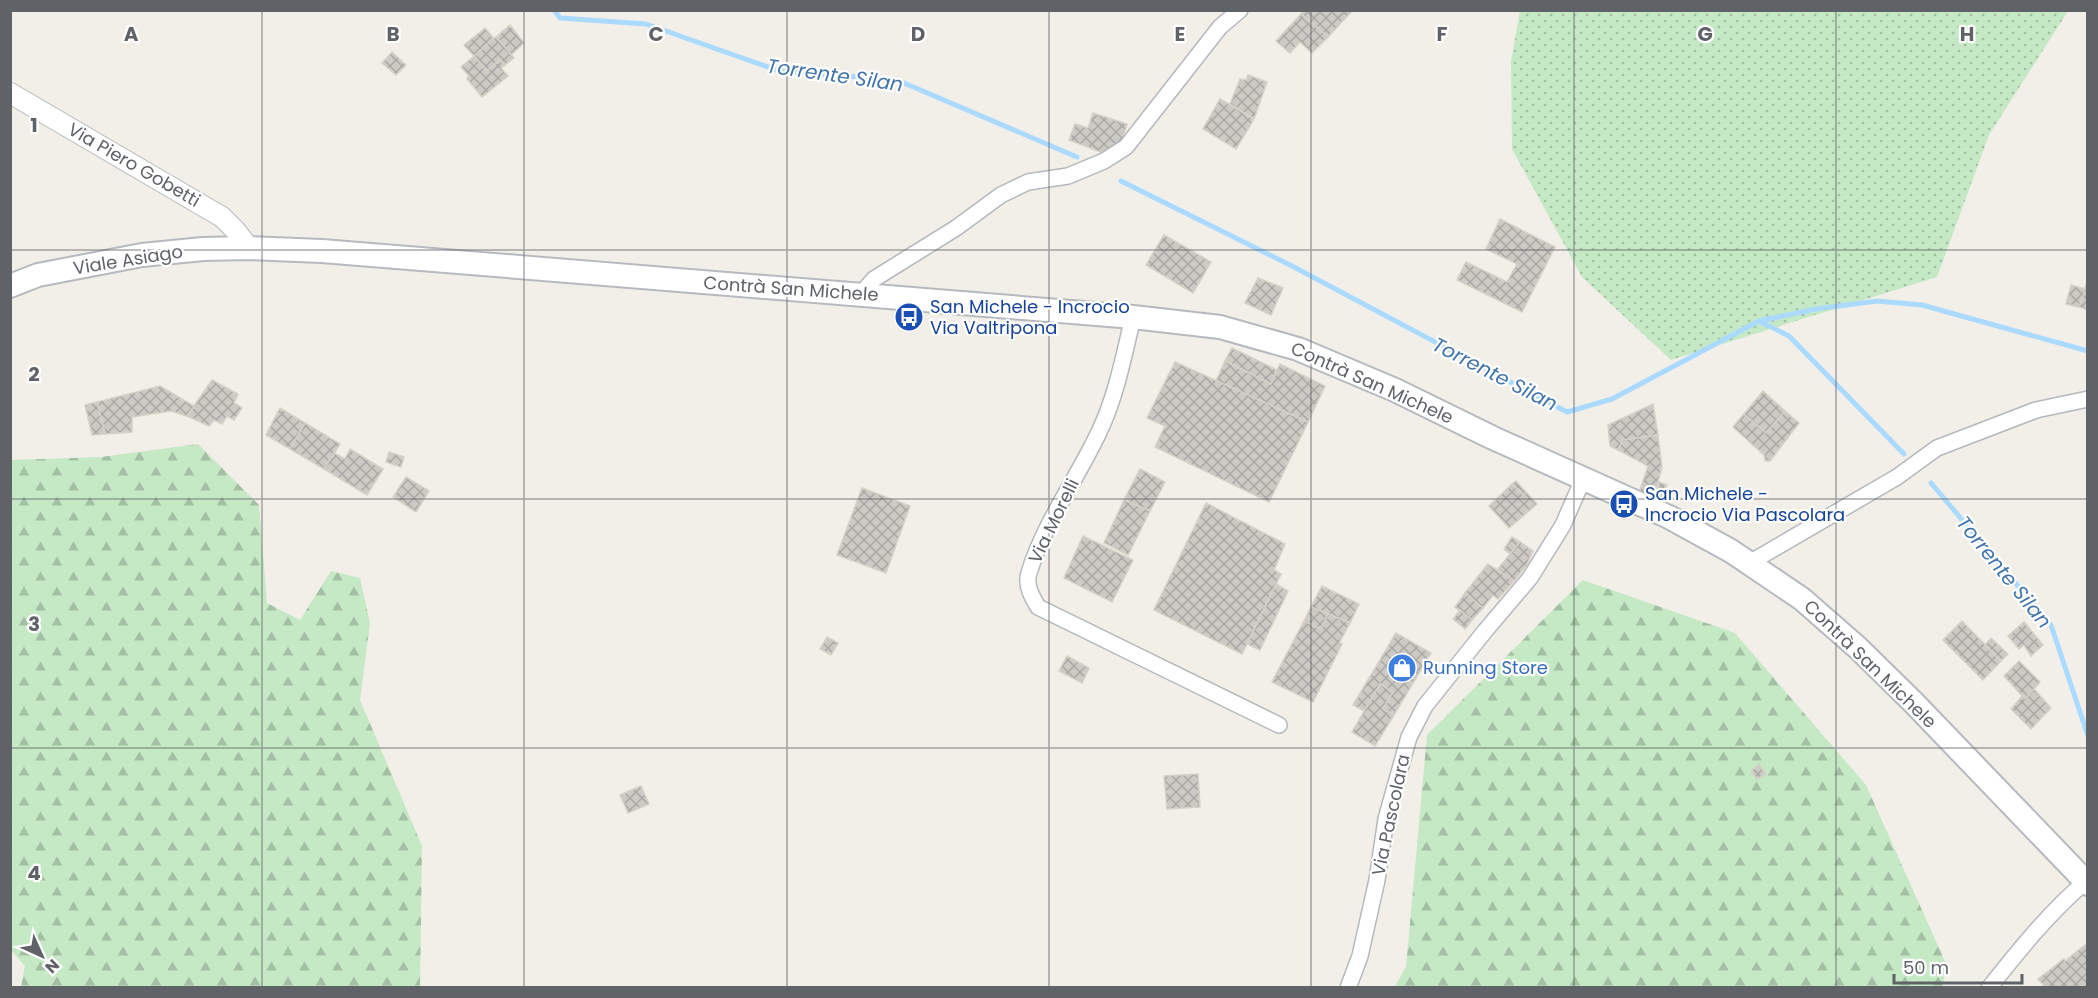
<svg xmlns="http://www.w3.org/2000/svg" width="2098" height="998" font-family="Poppins,sans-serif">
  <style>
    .forest { fill: url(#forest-firs) }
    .park { fill: url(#park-dots) }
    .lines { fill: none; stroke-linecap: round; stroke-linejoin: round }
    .stream { stroke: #aadaff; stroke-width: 5 }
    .building { fill: url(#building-cross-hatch); stroke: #d6d1c6; stroke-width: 1.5 }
    .minor-casing { stroke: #b5b8bc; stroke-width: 18 }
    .tertiary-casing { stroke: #b5b8bc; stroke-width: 22 }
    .secondary-casing { stroke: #b6babf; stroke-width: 26 }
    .minor { stroke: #fff; stroke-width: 15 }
    .tertiary { stroke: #fff; stroke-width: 20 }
    .secondary { stroke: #fff; stroke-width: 22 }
    .grid { fill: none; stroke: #5f6368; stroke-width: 1.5; stroke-opacity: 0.55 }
    .labels { text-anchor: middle; stroke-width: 4.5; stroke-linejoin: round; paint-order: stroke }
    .street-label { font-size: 18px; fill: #5f6368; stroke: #fff }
    .transit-label { font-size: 18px; fill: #164399; stroke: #fff; text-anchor: start }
    .shop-label { font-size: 18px; fill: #366cbe; stroke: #fff; text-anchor: start }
    .water-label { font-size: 20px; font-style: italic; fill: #4174aa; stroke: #fff }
    .grid-label { font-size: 20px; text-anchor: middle; font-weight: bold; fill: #5f6368; stroke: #fff; stroke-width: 4.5; stroke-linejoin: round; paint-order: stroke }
  </style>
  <defs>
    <pattern id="forest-firs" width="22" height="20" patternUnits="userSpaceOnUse" patternTransform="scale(1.5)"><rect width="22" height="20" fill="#c5e8c5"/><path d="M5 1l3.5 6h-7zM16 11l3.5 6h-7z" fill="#a3c0a4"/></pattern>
    <pattern id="park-dots" width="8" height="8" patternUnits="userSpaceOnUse" patternTransform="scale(1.5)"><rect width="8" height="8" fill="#c5e8c5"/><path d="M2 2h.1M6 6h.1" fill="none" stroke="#a3c0a4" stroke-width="1.8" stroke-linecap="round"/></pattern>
    <pattern id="building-cross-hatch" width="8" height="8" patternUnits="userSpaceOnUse" patternTransform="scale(1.5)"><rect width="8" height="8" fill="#cccac5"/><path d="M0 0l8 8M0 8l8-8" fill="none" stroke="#a9a8a4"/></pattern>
  </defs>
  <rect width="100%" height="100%" fill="#f1efe8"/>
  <!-- forest -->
  <g class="forest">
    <path d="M198,444L259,505L267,603L300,620L331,571L360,578L370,623L360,700L422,846L420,987H21L25,966L10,949L11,460L101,457Z"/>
    <path d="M1583,580L1735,633L1866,785L1947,966L1942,988H1394L1406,967L1427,735Z"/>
  </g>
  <!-- park -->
  <path class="park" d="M1520,11V10L2068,11L1989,135L1937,277L1671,360L1582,277L1512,149L1511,61Z"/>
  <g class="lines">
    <!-- stream -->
    <g class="stream">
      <path d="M554,10L560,18L646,24L779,71L897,80L1077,157"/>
      <path d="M1121,181L1292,266L1567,412L1612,399L1759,321L1789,336L1904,454"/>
      <path d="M1759,321L1816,309L1877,301L1922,305L2088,351"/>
      <path d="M1931,483L2051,625L2088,736"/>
    </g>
  </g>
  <!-- building -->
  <g class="building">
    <path d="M1305,10H1353L1328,37L1301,14Z"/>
    <path d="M1301,14L1328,37L1312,53L1300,42L1290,53L1276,41Z"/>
    <path d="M510,25L524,43L511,55L496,37Z"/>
    <path d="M485,28L494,39L474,56L464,45Z"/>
    <path d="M496,37L514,58L505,65L500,60L487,71L474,56Z"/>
    <path d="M392,52L406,65L396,75L382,63Z"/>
    <path d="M474,56L487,71L500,60L505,65L501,68L508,76L482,97L467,79L469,76L461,67Z"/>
    <path d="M1248,75L1267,82L1254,119L1230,104L1240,79L1246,80Z"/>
    <path d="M1220,99L1254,119L1236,149L1203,129Z"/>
    <path d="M1093,113L1127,124L1122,140L1103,153L1069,140L1075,124L1088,128Z"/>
    <path d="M1500,219L1555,247L1522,312L1457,280L1466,262L1507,282L1517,264L1486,249Z"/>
    <path d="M1164,235L1211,262L1193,293L1146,265Z"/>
    <path d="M1258,278L1283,288L1271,315L1245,303Z"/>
    <path d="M2088,279V310L2079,307Z"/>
    <path d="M2071,285L2085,289L2079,307L2066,304Z"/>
    <path d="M1232,348L1277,370L1271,384L1225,361Z"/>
    <path d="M1225,361L1271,384L1280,364L1325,386L1308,422L1216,381Z"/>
    <path d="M1175,362L1308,422L1269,502L1155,447L1165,426L1147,418Z"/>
    <path d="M212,380L238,394L234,403L242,408L234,420L227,416L222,424L214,420L209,426L187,416Z"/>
    <path d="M160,386L194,406L187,416L171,411L132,417V432L105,434L97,402Z"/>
    <path d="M1763,391L1785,411L1766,433L1744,414Z"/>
    <path d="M97,402L105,434L92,435L85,405Z"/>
    <path d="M1653,404L1658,435L1623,440L1618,450L1610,446L1608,425Z"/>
    <path d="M280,408L305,423L290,449L266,435Z"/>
    <path d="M1785,411L1799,423L1770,461H1765L1764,455L1733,427L1744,414L1766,433Z"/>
    <path d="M305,423L340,444L324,469L290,449Z"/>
    <path d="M1658,435L1662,467L1653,500L1639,493L1648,466L1618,450L1623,440Z"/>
    <path d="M350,449L383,469L367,495L324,469L334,453L345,459Z"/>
    <path d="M389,452L404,457L401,467L386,462Z"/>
    <path d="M1140,469L1165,482L1150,511L1124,500Z"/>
    <path d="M406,477L429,491L416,512L393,497Z"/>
    <path d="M1516,481L1526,492L1523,495L1512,484Z"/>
    <path d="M1659,482L1667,485L1660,504L1653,500Z"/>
    <path d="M1512,484L1523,495L1526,492L1537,504L1509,528L1489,506Z"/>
    <path d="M862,488L910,506L886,573L837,555Z"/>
    <path d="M1124,500L1150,511L1128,555L1104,543Z"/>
    <path d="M1206,503L1285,544L1274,570L1281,574L1242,654L1154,610Z"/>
    <path d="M1083,536L1133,560L1112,602L1064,578Z"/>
    <path d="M1512,537L1520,542L1510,554L1504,549Z"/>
    <path d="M1520,542L1533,551L1526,566L1514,581L1497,570Z"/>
    <path d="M1488,564L1514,581L1498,599L1493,595L1483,608L1465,593Z"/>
    <path d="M1276,584L1288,591L1260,650L1247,644Z"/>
    <path d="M1322,586L1359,604L1350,623L1311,607Z"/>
    <path d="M1465,593L1483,608L1472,620L1455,607Z"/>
    <path d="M1311,607L1328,614L1321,629L1304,621Z"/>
    <path d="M1460,610L1472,620L1465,629L1453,619Z"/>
    <path d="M1328,614L1350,623L1339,643L1342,644L1313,702L1272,682L1304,621L1321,629Z"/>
    <path d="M1962,621L2001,661L1983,680L1943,640Z"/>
    <path d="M2024,622L2043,645L2031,656L2024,645L2019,649L2008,636Z"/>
    <path d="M1396,633L1431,653L1394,715L1383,709L1393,692L1380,684L1364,711L1353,705Z"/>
    <path d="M827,637L838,643L831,655L820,649Z"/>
    <path d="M1991,638L2008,654L2001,661L1985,645Z"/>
    <path d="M1067,656L1089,668L1082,683L1059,671Z"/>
    <path d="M2019,661L2040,682L2025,699L2004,676Z"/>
    <path d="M1380,684L1393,692L1383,709L1394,715L1375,746L1352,732Z"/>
    <path d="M2034,689L2051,708L2031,729L2011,709L2023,695L2025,699Z"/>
    <path d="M1759,764L1766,774L1757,779L1751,771Z"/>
    <path d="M1198,774L1200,807L1167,809L1164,776Z"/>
    <path d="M641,786L649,804L628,813L620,795Z"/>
    <path d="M2085,945L2088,948V988H2046L2038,979L2064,959L2065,961Z"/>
  </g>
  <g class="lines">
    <!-- minor casing -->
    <g class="minor-casing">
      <g id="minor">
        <path d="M861,294L874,279L956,228L1001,195L1028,182L1068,176L1104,161L1126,147L1220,27L1240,10"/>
        <path d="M1133,317C1124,355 1116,397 1099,432C1077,479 1044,523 1029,573C1025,585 1032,597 1038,607L1279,725"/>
        <path d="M1751,562L1897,477L1937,448L2036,410L2088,399"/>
        <path d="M1348,988L1360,956L1377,880L1386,819L1409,737L1425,706L1485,631L1530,578L1563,525L1583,479"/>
        <path d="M1989,988C2019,950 2049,913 2085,882"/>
      </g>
    </g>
    <!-- tertiary casing -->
    <g class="tertiary-casing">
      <path id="tertiary" d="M10,93L222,217L236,231L249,248"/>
    </g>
    <!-- secondary casing -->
    <g class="secondary-casing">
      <path id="secondary" d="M10,286L38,275L142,255L203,249L249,248L322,251L1133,317L1220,327L1298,349L1395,390L1493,438L1669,517L1731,551L1802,599L1858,648L1914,703L2088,884"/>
    </g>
    <!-- minor -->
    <use href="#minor" class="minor"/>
    <!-- tertiary -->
    <use href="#tertiary" class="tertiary"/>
    <!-- secondary -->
    <use href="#secondary" class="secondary"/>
  </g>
  <!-- grid -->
  <path class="grid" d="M262,10V988M524,10V988M787,10V988M1049,10V988M1311,10V988M1574,10V988M1836,10V988M10,250H2088M10,499H2088M10,748H2088"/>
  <!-- icons -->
  <defs>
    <g id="bus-disc" transform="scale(1.5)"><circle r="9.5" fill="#1a4fb4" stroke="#fff"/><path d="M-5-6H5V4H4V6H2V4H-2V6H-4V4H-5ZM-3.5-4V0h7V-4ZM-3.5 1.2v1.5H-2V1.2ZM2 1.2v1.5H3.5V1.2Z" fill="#fff"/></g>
    <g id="shop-disc" transform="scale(1.5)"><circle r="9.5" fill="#3f7fe0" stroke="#fff"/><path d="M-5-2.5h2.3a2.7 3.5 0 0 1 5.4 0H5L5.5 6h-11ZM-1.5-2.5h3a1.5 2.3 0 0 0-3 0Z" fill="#fff"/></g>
  </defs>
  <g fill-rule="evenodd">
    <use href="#bus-disc" x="909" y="317"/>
    <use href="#bus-disc" x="1624" y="504"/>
    <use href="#shop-disc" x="1402" y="668"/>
  </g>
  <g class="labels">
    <!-- street labels -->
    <g class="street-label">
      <text transform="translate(134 165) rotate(30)" y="6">Via Piero Gobetti</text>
      <text transform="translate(128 260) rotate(-9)" y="6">Viale Asiago</text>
      <text transform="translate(791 289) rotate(4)" y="6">Contrà San Michele</text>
      <text transform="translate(1372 383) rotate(24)" y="6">Contrà San Michele</text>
      <text transform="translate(1054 521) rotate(-64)" y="6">Via Morelli</text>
      <text transform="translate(1870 664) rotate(44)" y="6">Contrà San Michele</text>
      <text transform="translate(1391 815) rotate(-78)" y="6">Via Pascolara</text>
    </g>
    <!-- transit labels -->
    <g class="transit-label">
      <text x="930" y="313">San Michele - Incrocio<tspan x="930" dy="21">Via Valtripona</tspan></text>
      <text x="1645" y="500">San Michele -<tspan x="1645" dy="21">Incrocio Via Pascolara</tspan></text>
    </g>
    <!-- shop labels -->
    <g class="shop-label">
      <text x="1423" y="674">Running Store</text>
    </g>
    <!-- water labels -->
    <g class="water-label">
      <text transform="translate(835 75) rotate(8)" y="7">Torrente Silan</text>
      <text transform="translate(1495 374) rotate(27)" y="7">Torrente Silan</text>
      <text transform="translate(2004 572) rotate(51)" y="7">Torrente Silan</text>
    </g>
  </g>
  <g class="grid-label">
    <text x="131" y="41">A</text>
    <text x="393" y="41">B</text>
    <text x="656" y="41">C</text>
    <text x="918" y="41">D</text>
    <text x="1180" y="41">E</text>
    <text x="1442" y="41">F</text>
    <text x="1705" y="41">G</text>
    <text x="1967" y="41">H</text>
    <text x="34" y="132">1</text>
    <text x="34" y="381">2</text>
    <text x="34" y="631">3</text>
    <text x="34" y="880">4</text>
  </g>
  <!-- border -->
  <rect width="2098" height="998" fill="none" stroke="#5f6368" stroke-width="24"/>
  <!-- north arrow -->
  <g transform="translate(42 956) rotate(135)" stroke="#ffffff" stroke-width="4.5" paint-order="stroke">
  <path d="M0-4.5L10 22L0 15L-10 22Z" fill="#5f6368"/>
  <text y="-9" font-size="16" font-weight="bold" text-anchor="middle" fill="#5f6368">N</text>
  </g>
  <!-- scale -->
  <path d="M1894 974v9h128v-9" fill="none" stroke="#5f6368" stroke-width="3"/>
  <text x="1903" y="974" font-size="18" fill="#5f6368" stroke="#ffffff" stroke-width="4.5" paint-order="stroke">50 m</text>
</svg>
